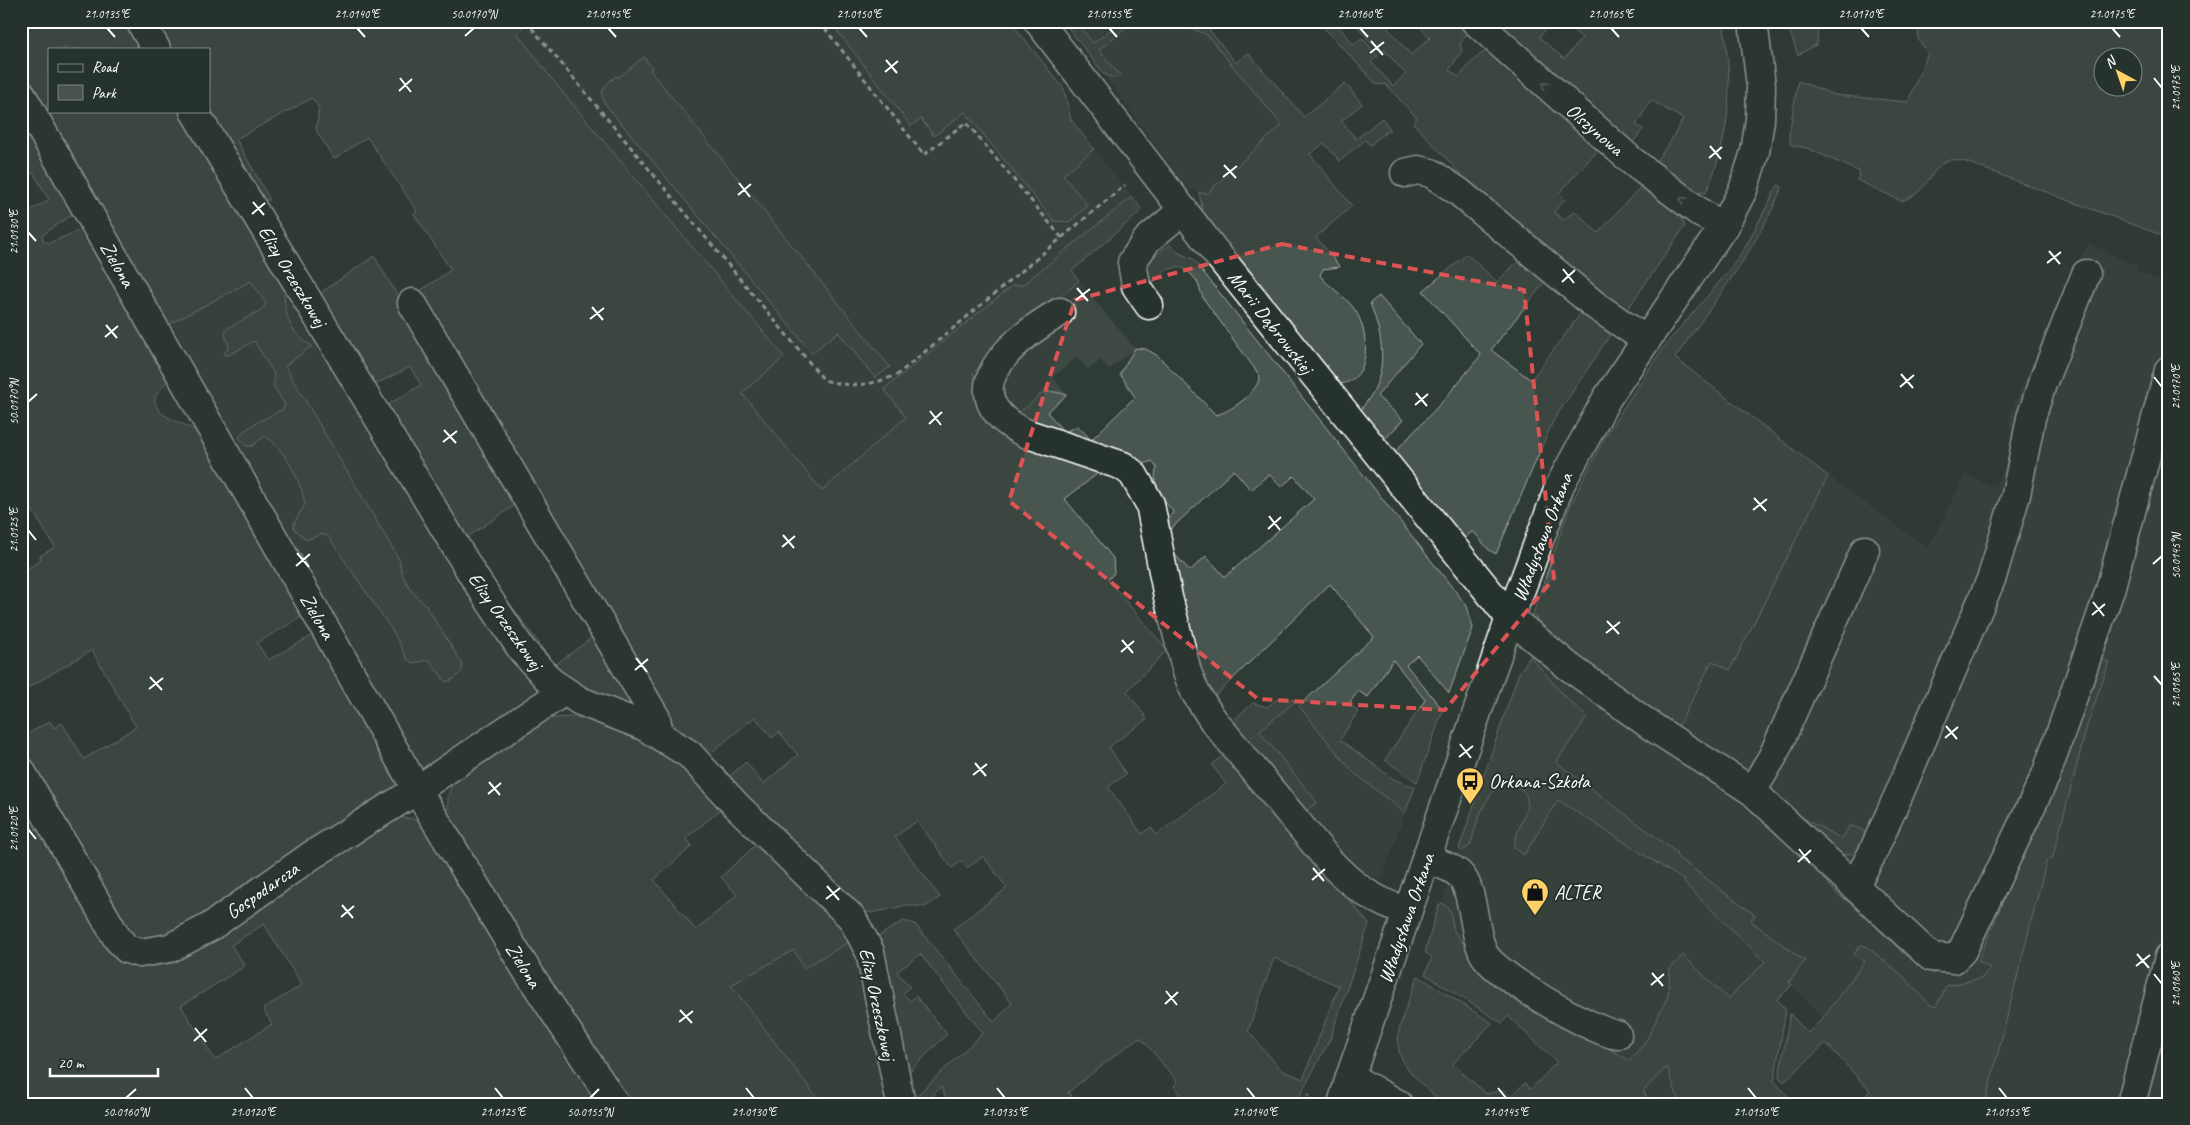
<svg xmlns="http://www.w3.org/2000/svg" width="2190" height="1125" font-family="Caveat,sans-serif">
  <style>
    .built { fill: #3c4842 }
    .green { fill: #4a544f; stroke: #a4aaa7; fill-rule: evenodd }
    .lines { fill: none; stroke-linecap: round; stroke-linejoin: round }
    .minor-casing { stroke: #fff; stroke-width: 31 }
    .path { stroke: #fff; stroke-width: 3; stroke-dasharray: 5 4; stroke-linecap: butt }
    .minor { stroke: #26332d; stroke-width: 28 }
    .oneway { stroke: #727a76 }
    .marked { fill: none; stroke: #de5353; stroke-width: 4; stroke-dasharray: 10 6; stroke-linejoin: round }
    .ticks { fill: none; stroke: #fff; stroke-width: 2 }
    .labels { text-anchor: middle; stroke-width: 4; stroke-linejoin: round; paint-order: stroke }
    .street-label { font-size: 20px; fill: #fff; stroke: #26332d }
    .poi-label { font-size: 20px; fill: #fff; stroke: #26332d; text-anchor: start }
    .neatline { fill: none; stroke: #fff; stroke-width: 2 }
    .ticks-label { font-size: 12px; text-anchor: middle; fill: #fff }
  </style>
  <rect width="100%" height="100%" fill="#2f3b35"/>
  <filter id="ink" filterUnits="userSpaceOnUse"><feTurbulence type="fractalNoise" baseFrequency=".02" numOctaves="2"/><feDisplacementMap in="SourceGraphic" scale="10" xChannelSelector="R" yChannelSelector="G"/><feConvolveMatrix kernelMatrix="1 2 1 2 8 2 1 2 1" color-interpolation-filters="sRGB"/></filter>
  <g filter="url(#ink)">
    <!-- built -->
    <g class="built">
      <path d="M492,21H1010L1064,89L1071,120L1142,210L822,491L742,393Z"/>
      <path d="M1062,21H1202L1285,123L1205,194L1187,189L1108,80Z"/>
      <path d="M2089,243L2138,267L2136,270L2169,286V1104H1904L1789,982L1705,1104H1633L1433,930L1518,675L1545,631L1532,614L1775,582L1773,581L1828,476L1928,548L1966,474L1994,488L2013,452L2009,417L2068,279Z"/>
      <path d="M270,260L537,693L419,772L164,320Z"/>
      <path d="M1079,281L1135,348L1109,370L1101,360L1088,370L1077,357L1053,377L1067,395L1053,390L1017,413L981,398L973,373Z"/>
      <path d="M1296,701L1352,771L1405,813L1382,879L1346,865L1305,812L1317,802L1259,731Z"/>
      <path d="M854,939L890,1104H822L731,985L794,950L804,968Z"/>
    </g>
    <!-- green -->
    <g class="green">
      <path d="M21,21H130L147,49H49V111H185L284,283C284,311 286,331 312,346L285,366L400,561C400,575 412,595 424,603L462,663V671L454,679L446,682L429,660L413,663L407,659L394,633L328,536L321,534L307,540L294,529V523L305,504C301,481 285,449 265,436L252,446H246L239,437L244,431L256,423L283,409L285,405L274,387V374L254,341L229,355H224L229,346L225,335L226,329L261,310L266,304L251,281L162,328L21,84Z"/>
      <path d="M149,21H520L524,26L517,33L555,83L782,354L784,357L742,393L822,491L906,417L884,389L1013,285H1022L1132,197L1142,210L1072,271L1079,281L973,373L981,398L991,416C999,415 1008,415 1015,413C1039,406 1033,383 1067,395L1047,412L1064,432L1078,426L1091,440L1135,397L1120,374L1135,348L1146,349L1158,356L1216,415C1232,411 1258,392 1260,376L1203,298L1197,281L1186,269L1177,267L1166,270L1151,284H1146L1142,279C1145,263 1157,253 1170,245L1179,253L1193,259L1467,606L1473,628L1449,693L1417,655L1406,665L1443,710L1417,782L1385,760L1425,700L1393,660L1368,697L1358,691L1349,704L1358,711L1340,740L1395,780L1415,787L1405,813L1352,771L1299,706L1374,637L1330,584L1213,698C1179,663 1170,588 1162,540L1190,571L1206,556L1225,577L1314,499L1294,476L1281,487L1269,474L1251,490L1234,470L1162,537V530L1173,512C1164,499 1150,484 1157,468L1152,461L1144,464L1101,452L1097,474L1065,499L1113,558L1114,573L1108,580L1167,650L1127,691L1147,719L1109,747L1126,774L1108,787L1142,834L1151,827L1156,835L1226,784L1212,765L1228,751L1369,924L1330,1039L1296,1103L1189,1104L1174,1086L1178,1082L1141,1038L1135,1040L1068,1092L1077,1104H942L946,1098L941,1087L924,1104H913L911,1101L983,1033L920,954L897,972L910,987L903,993L910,1001L916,996L947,1034L906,1075L877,937L903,921L915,924L994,1022L1012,1003L953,929L1007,888L983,856L967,868L962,861L952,868L917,821L895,837L940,897L925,907L907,905L872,913L857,909C782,843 709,773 650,693L644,692L635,707C607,714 562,682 542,663L463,540L384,407L421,385L410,367L374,385L319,294L374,256L402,303L451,270L414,214L417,211L367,137L334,159L316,130L319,108L312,98L236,139L270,200H262L203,111H209V49H165ZM520,502L598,633L555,665L496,585L467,537ZM755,717L772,738L779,732L798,755L763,784L746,762L725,780L707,756ZM1274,958L1339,986L1303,1079L1281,1070L1248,1031Z"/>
      <path d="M835,21H1010L1064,89L1071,120L1094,149L1063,175L1088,206L1069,222L1054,221L965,112L934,136L921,119L911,126L832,24Z"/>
      <path d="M1063,21H1075L1093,43L1123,21H1133L1099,50L1120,76L1113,78L1104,74Z"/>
      <path d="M1176,21H1202L1236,63L1248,53L1304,117L1345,83L1362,104L1341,121L1356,139L1382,118L1390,129L1370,145L1365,140L1340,161L1324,143L1310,154L1352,206L1316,237L1340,267L1323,269L1320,275C1328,287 1345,295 1355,310C1369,331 1373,379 1341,384L1203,213L1199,192L1206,194L1282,125L1207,35Z"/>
      <path d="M1318,21H1334L1354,45L1362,38L1378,56L1371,62L1393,86L1406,74L1384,50L1380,53L1353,21H1382L1411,55L1430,38L1415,21H1463L1470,28L1460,44L1462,51L1449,70L1459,77C1469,66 1477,54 1492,48L1599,149L1559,193L1565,199L1554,212L1563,220L1575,211L1598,233L1643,184L1677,211L1685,226L1625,313L1492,207L1413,123L1417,118L1385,84L1377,85Z"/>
      <path d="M1486,21H1553L1539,37L1564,59L1582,38L1563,21H1723C1733,87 1732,130 1706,193L1689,190L1652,166L1669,144L1683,119L1651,100L1636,125L1643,129L1634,141L1623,144L1549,71L1547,66Z"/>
      <path d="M1786,21H1818L1817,44L1798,55Z"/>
      <path d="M1919,21H2169V238L1966,162C1961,161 1955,159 1950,160C1930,165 1930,193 1901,201L1857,180L1860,172L1807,148L1791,145L1789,135L1798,81L1835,95L1908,102L1928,53L1918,39ZM2102,58H2132V88H2102Z"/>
      <path d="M644,57L652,68L650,70L890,367L875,378L838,332L812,353L606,105C597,91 605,85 616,76L618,78Z"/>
      <path d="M21,118L76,212L45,233L42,237L43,241L49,243L85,228L169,380C165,385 155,393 155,399C154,417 183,422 194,430C198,433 202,438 206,441L303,610L300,618L257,643L268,660L319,632L400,784L394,792L181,930L157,938H133L21,763V738L50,721L54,728L62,723L84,759L136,727L92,650L21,692V573L41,560L40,556L55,547L21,492V216L49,200L33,172L21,179Z"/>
      <path d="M1778,185L1782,187C1757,249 1713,303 1675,358L1828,476L1730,670L1712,661L1675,733L1561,652L1533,614L1570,506L1607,433L1663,348L1728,272L1746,246Z"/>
      <path d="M1467,254L1497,282L1517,262L1547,279L1491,350L1531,380L1584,309L1612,332L1553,421L1496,554L1489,550L1473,531L1465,538L1394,453L1443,401L1481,355L1423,291Z"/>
      <path d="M1379,296L1421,344L1377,396L1403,420L1384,440L1361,410C1365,403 1371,397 1374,390C1388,361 1381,332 1370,303Z"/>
      <path d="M2132,537L2140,539L2103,660L2109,662L2087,726L2052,860L2047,859L1985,1104H1857L1870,1091L1826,1043L1784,1082L1779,1077L1790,1014L1808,1033L1823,1018L1864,962L1854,954L1861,945L1866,946L1901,974L1930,1005L1936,1007L1946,986L1982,978L1990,968L1978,961L2038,817Z"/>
      <path d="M1530,656L1564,696L1587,717L1556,762L1677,853L1676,856L1755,915L1751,921L1805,961L1789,982L1792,985L1777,1000L1786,1010L1774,1081L1795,1104H1680L1667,1067L1643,1091L1647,1097L1648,1104H1444C1383,1053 1392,1045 1418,976L1492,1023L1453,1064L1486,1094L1504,1090L1510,1097L1525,1083L1531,1089L1557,1062L1508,1016L1502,1023L1425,974L1432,958L1425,952L1439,905L1442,903L1450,910L1454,931L1481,968L1629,1061L1646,1041L1668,996L1670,969L1683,955L1728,999L1765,962L1684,883L1685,881L1558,800L1524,855L1514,847C1517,818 1547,794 1505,782C1483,795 1477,823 1470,846L1462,851L1459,849L1518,675Z"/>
      <path d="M1279,698L1296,701L1259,731L1317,802L1305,812L1236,727V718L1253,703L1267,707Z"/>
      <path d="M569,717L594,719L678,756L724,807L686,838L692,846L654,880L696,930L737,895L721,877L760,841L854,939L804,968L794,950L731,985L822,1104H21V814L46,840L129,959L395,817L414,819L428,827L445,820L448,811V796L452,785L463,772L544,719ZM264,924L302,985L263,1009L272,1024L215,1060L181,1006L245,966L231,945Z"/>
      <path d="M1783,807L1842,839L1850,825L1864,831L1866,836C1862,850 1853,856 1839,854Z"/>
      <path d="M1805,856L1837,878L1934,974L1906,956L1857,908L1837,894Z"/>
    </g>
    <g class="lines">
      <!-- minor casing -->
      <g class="minor-casing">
        <g id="minor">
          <path d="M140,21L156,49"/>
          <path d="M1038,21L1213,249L1510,618L1568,666L1651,726L1752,791L1931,957L1954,959L1962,951L2046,775L2110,590L2169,370"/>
          <path d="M1475,21L1633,162L1702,214L1724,226"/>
          <path d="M21,94L417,790L526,969L615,1104"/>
          <path d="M194,111L474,577L522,650L551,682L580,701L644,726L689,754L736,805L852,918L870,952L901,1104"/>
          <path d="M1405,173L1418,170L1431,173L1459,192L1596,306L1646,340"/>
          <path d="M412,303L656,718L659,734"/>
          <path d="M1149,305L1136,286L1132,262L1147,240L1183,210"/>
          <path d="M1060,312C1012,340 947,394 1025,433L1123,466L1133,474L1150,504L1168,597L1187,672L1195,692L1213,720L1330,862C1355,888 1373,900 1407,912"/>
          <path d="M21,771L117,938L127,949L140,953L170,948L210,927L312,855L417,790L563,692"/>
          <path d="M1752,791L1773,756L1865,550"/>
          <path d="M1426,858C1437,863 1452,867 1460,875C1474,888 1473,934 1484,954C1496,976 1592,1031 1617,1035"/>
          <path d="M1855,885L1872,854L1899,794L1992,577L2016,495L2031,418L2042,384L2086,274"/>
          <path d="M1350,1077L1398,1104"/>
          <path d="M1342,1104L1350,1077L1510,618L1560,485L1607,398L1724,226L1743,190L1755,152L1760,120L1761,86L1753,21"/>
          <path d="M2131,1104L2169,957"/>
        </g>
      </g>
      <!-- path -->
      <g class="path">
        <path d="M526,21L824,380C854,388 868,386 897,375L1125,185"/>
        <path d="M819,21L924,155L966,122L1062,238"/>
        <path d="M1304,1104L1309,1094"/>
      </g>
      <!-- minor -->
      <use href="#minor" class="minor"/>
    </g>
    <!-- one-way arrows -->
    <defs><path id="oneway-chevron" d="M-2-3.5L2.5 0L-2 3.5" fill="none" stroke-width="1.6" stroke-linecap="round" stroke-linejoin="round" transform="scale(1.25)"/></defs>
    <g class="oneway">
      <use href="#oneway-chevron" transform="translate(1545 85) rotate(-138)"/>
      <use href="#oneway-chevron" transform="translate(1683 200) rotate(-143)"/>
    </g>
  </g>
  <!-- marked area -->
  <path d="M0 0H2190V1125H0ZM1282,244L1524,290L1554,578L1445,710L1258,699L1009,501L1075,300Z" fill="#2f3b35" fill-opacity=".55" fill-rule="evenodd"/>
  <path class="marked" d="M1282,244L1524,290L1554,578L1445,710L1258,699L1009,501L1075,300Z"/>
  <!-- ticks -->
  <path class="ticks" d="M107,28L115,37M357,28L365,37M608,28L616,37M859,28L867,37M1109,28L1117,37M1360,28L1368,37M1611,28L1619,37M1861,28L1869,37M2112,28L2120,37M465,36L474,28M1371,41L1383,55M1370,53L1384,42M886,60L897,73M885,72L898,61M400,78L411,92M2154,78L2162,88M399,91L412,79M1710,146L1721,159M1709,158L1722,147M1224,165L1236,178M1223,177L1237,166M739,183L750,197M738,195L751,184M253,202L264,215M252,214L265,203M28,232L36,241M2049,251L2060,264M2047,263L2061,252M1563,269L1574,283M1562,282L1575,270M1077,288L1088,301M1076,300L1090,289M592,307L603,320M590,319L604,308M106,325L117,338M105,337L118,326M1901,374L1913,388M2154,377L2162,387M1900,387L1914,375M1416,393L1427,406M28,402L37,394M1415,405L1428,394M930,411L941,425M929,424L942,412M444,430L456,443M443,442L457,431M1754,498L1766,511M1753,510L1767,499M1269,516L1280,530M1268,529L1281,517M28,530L36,540M783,535L794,548M782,547L795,536M297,553L309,567M2153,564L2162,556M296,566L310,554M2093,602L2104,616M2092,615L2105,604M1607,621L1619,634M1606,633L1620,622M1122,640L1133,653M1121,652L1134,641M636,658L647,672M635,670L648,659M2154,676L2162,685M150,677L162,690M149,689L163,678M1946,726L1957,739M1945,738L1958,727M1460,744L1471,758M1459,757L1473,746M975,763L986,776M973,775L987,764M489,782L500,795M488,794L501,783M28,829L36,839M1799,849L1810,863M1798,862L1811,850M1313,868L1324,881M1312,880L1325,869M827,886L839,900M826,899L840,888M342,905L353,918M341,917L354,906M2137,954L2149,968M2136,966L2150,955M1652,973L1663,986M2154,974L2162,984M1651,985L1664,974M1166,991L1177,1005M1165,1004L1178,992M680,1010L692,1023M679,1022L693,1011M195,1028L206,1042M194,1041L207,1029M245,1088L253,1098M495,1088L503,1098M746,1088L754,1098M997,1088L1005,1098M1247,1088L1255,1098M1498,1088L1506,1098M1748,1088L1756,1098M1999,1088L2007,1098M126,1098L136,1089M590,1098L599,1089"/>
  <!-- icons -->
  <defs>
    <g id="bus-pin" transform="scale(1.4375)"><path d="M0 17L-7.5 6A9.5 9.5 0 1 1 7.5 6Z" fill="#ffd166" stroke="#26332d"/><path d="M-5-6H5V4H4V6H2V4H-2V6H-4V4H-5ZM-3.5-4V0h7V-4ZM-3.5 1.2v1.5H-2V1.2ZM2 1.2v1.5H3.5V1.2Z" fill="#111"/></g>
    <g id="shop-pin" transform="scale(1.4375)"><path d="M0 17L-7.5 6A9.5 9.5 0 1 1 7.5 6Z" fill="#ffd166" stroke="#26332d"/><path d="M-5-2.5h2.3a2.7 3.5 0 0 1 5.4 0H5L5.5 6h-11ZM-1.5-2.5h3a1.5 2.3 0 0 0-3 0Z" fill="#111"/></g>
  </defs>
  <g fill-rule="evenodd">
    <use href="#bus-pin" x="1470" y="781"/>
    <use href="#shop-pin" x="1535" y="892"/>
  </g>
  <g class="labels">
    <!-- street labels -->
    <g class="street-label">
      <text transform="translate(1595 129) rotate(41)" y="7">Olszynowa</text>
      <text transform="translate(118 264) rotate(60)" y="7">Zielona</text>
      <text transform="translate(293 276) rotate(59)" y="7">Elizy Orzeszkowej</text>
      <text transform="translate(1271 322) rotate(52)" y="7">Marii Dąbrowskiej</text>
      <text transform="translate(1542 537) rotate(-69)" y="7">Władysława Orkana</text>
      <text transform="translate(318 616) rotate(60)" y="7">Zielona</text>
      <text transform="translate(506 621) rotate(55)" y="7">Elizy Orzeszkowej</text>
      <text transform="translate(262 890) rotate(-35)" y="7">Gospodarcza</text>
      <text transform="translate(1406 918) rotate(-71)" y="7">Władysława Orkana</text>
      <text transform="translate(524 965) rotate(58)" y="7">Zielona</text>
      <text transform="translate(878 1004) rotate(78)" y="7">Elizy Orzeszkowej</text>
    </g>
    <!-- poi labels -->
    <g class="poi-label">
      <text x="1489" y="788">Orkana-Szkoła</text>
      <text x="1554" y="899">ALTER</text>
    </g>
  </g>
  <!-- margin -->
  <rect width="2190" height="1125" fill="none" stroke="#26332d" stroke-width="55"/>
  <!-- legend -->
  <rect x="48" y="48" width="162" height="65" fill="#26332d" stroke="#7d8581"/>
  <rect x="58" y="64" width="25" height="8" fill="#26332d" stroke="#7d8581"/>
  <text x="92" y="72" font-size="15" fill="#ffffff">Road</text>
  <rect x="58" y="85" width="25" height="15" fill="#4a544f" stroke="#7d8581"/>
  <text x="92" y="98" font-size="15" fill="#ffffff">Park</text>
  <!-- north arrow -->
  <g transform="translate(2118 72) rotate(320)"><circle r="24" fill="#26332d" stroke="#7d8581"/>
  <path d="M0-4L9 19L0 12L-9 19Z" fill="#ffd166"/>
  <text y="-8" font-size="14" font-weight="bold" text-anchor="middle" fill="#ffffff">N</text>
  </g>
  <!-- scale -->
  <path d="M50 1068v8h108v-8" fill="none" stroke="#ffffff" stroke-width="2.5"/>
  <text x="58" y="1068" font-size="15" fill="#ffffff" stroke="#26332d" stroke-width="4" paint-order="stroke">20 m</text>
  <rect x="28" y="28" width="2134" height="1070" class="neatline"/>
  <g class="ticks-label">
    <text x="107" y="18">21.0135°E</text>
    <text x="357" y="18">21.0140°E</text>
    <text x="474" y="18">50.0170°N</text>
    <text x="608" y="18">21.0145°E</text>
    <text x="859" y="18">21.0150°E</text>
    <text x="1109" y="18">21.0155°E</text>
    <text x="1360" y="18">21.0160°E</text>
    <text x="1611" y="18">21.0165°E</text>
    <text x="1861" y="18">21.0170°E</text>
    <text x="2112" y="18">21.0175°E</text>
    <text transform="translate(2176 88) rotate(-90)" y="4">21.0175°E</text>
    <text transform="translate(14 232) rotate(-90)" y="4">21.0130°E</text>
    <text transform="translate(2176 387) rotate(-90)" y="4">21.0170°E</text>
    <text transform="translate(14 402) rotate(-90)" y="4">50.0170°N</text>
    <text transform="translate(14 530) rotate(-90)" y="4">21.0125°E</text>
    <text transform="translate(2176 556) rotate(-90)" y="4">50.0145°N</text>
    <text transform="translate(2176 685) rotate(-90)" y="4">21.0165°E</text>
    <text transform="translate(14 829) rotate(-90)" y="4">21.0120°E</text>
    <text transform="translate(2176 984) rotate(-90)" y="4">21.0160°E</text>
    <text x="126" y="1116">50.0160°N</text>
    <text x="253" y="1116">21.0120°E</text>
    <text x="503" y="1116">21.0125°E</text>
    <text x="590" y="1116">50.0155°N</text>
    <text x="754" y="1116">21.0130°E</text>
    <text x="1005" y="1116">21.0135°E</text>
    <text x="1255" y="1116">21.0140°E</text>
    <text x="1506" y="1116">21.0145°E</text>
    <text x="1756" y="1116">21.0150°E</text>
    <text x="2007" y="1116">21.0155°E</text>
  </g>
</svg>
